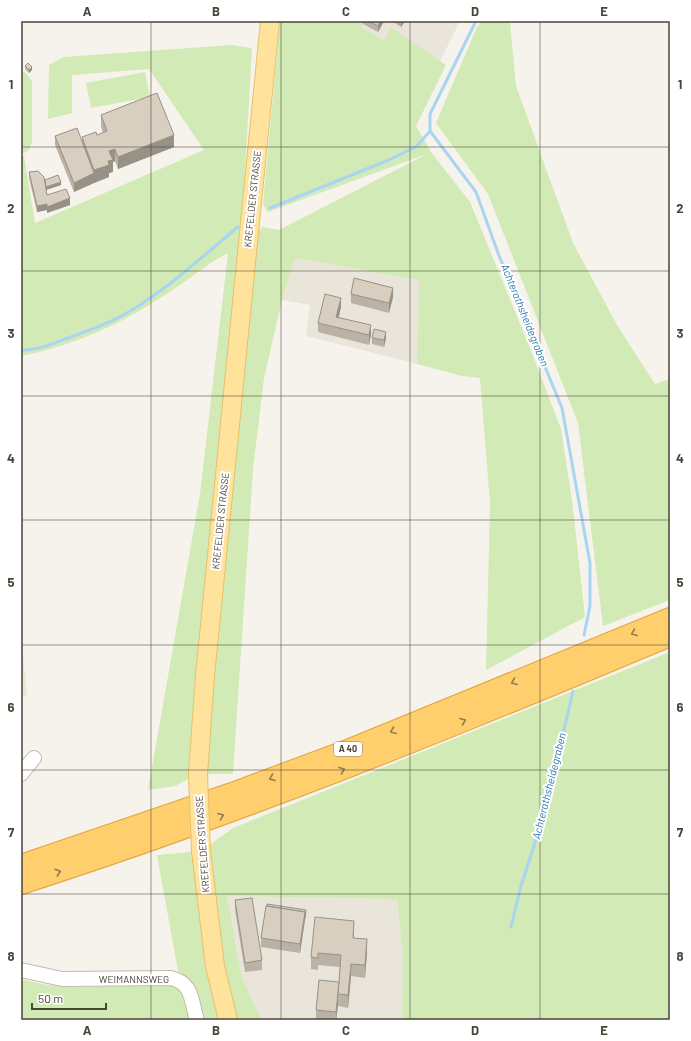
<svg xmlns="http://www.w3.org/2000/svg" width="691" height="1041" font-family="Barlow,sans-serif">
  <style>
    .residential { fill: #eae5da }
    .green { fill: #d2eab5 }
    .lines { fill: none; stroke-linecap: round; stroke-linejoin: round }
    .stream { stroke: #a9d4f2; stroke-width: 3 }
    .minor-casing { stroke: #c2bbae; stroke-width: 16 }
    .major-casing { stroke: #e6c16a; stroke-width: 20 }
    .highway-casing { stroke: #e0a43c; stroke-width: 22 }
    .minor { stroke: #fff; stroke-width: 14 }
    .major { stroke: #ffe39c; stroke-width: 18 }
    .highway { stroke: #ffcf6e; stroke-width: 20 }
    .major-bridge-casing { stroke: #e6c16a; stroke-width: 20; stroke-linecap: butt }
    .major-bridge { stroke: #ffe39c; stroke-width: 18 }
    .wall { fill: #bab2a6 }
    .shaded-wall { fill: #979187 }
    .building { fill: #d8cfc1; stroke: #979187 }
    .oneway { stroke: #937c4e }
    .grid { fill: none; stroke: #4b4439; stroke-width: 1; stroke-opacity: 0.55 }
    .labels { text-anchor: middle; stroke-width: 4; stroke-linejoin: round; paint-order: stroke }
    .shield { fill: #fff; stroke: #817c74; stroke-width: 1 }
    .shield-label { font-size: 9px; font-weight: bold; fill: #4b4439 }
    .street-label { font-size: 10px; fill: #4b4439; stroke: #fff }
    .water-label { font-size: 11px; font-style: italic; fill: #2e7ab2; stroke: #fff }
    .neatline { fill: none; stroke: #4b4439; stroke-width: 1.5 }
    .grid-label { font-size: 13px; text-anchor: middle; font-weight: bold; fill: #4b4439 }
  </style>
  <rect width="100%" height="100%" fill="#f6f3ec"/>
  <!-- residential -->
  <g class="residential">
    <path d="M364,21H460L440,61L391,27L384,40L361,27Z"/>
    <path d="M295,258L420,280L417,364L306,336L310,305L282,300Z"/>
    <path d="M21,636L27,697L21,695Z"/>
    <path d="M227,896L397,899L403,958L402,1020H262L242,978Z"/>
  </g>
  <!-- green -->
  <g class="green">
    <path d="M280,21H364L361,27L384,40L391,27L446,65L416,126L431,152L470,202L530,348L561,429L572,500L585,617L486,670L490,503L480,378L462,376L417,364L419,280L295,258L282,300L264,378L253,469L233,774H198L175,786L148,790L200,494L228,253C206,264 186,282 165,295C121,324 73,346 21,356V157L24,156L35,223L204,150L149,69L72,75V113L48,119L49,65L64,57L232,45L252,48L245,170L248,245L262,227L279,230L427,154L268,212L263,204Z"/>
    <path d="M482,21H510L516,86L573,243L617,325L655,384L670,379V600L603,626L578,423L488,194L436,123L477,27Z"/>
    <path d="M21,71L26,73L32,81V142L29,150L21,154Z"/>
    <path d="M145,72L150,97L91,108L86,83Z"/>
    <path d="M670,652V1020H402L403,958L397,899L227,896L242,978L262,1020H201L193,988L178,971L157,855L201,851L233,828Z"/>
    <path d="M21,979C56,990 91,987 127,985C139,984 162,981 173,986C186,991 188,1009 191,1020H21Z"/>
  </g>
  <g class="lines">
    <!-- stream -->
    <g class="stream">
      <path d="M476,21L430,114V131L476,192L498,253L562,408L590,563V606L584,635"/>
      <path d="M270,208L389,160L417,146L430,131"/>
      <path d="M21,350C36,351 54,343 68,338C90,330 113,322 132,310C170,287 204,255 238,227"/>
      <path d="M511,927L521,886L544,815L573,691"/>
    </g>
    <!-- minor casing -->
    <g class="minor-casing">
      <g id="minor">
        <path d="M21,774L34,758"/>
        <path d="M21,970L62,979L171,978C193,983 191,1001 197,1020"/>
      </g>
    </g>
    <!-- major casing -->
    <g class="major-casing">
      <g id="major">
        <path d="M198,774L205,676L270,21"/>
        <path d="M201,851L215,966L228,1020"/>
      </g>
    </g>
    <!-- highway casing -->
    <g class="highway-casing">
      <g id="highway">
        <path d="M21,865L232,793L350,749L670,618"/>
        <path d="M21,884C242,813 456,726 670,636"/>
      </g>
    </g>
    <!-- minor -->
    <use href="#minor" class="minor"/>
    <!-- major -->
    <use href="#major" class="major"/>
    <!-- highway -->
    <use href="#highway" class="highway"/>
    <!-- major-bridge casing -->
    <g class="major-bridge-casing">
      <path id="major-bridge" d="M198,774L201,851"/>
    </g>
    <!-- major-bridge -->
    <use href="#major-bridge" class="major-bridge"/>
  </g>
  <!-- wall -->
  <g class="wall">
    <path d="M363,21H384L378,32L363,24Z"/>
    <path d="M392,21H405L401,27Z"/>
    <path d="M25,66L32,70L29,73L25,69Z"/>
    <path d="M101,115L174,147L118,169L115,161L113,162V172L109,173V177L94,183L74,192L55,145V136L82,140V137L97,135L103,133L101,127Z"/>
    <path d="M29,172L45,180L61,185L46,190L47,195L70,205L47,213V210L37,212L29,178Z"/>
    <path d="M351,294L393,297L389,313L351,303Z"/>
    <path d="M341,307L339,317L371,334L369,345L318,332V323Z"/>
    <path d="M372,338H386L384,347L372,344Z"/>
    <path d="M235,900L262,960V970L245,972L235,910Z"/>
    <path d="M306,913L300,953L261,947V938Z"/>
    <path d="M354,933V938L367,952L365,978L351,976L348,1008L338,1006L336,1020H316V1010L339,982L340,967L318,965V970L311,969V957Z"/>
  </g>
  <!-- shaded-wall -->
  <g class="shaded-wall">
    <path d="M380,21H384L378,32V26Z"/>
    <path d="M401,21H405L401,27Z"/>
    <path d="M32,67V70L29,73V70Z"/>
    <path d="M174,135V147L118,169V157Z"/>
    <path d="M115,149V161L113,162V172L109,173V177L94,183L74,192V183L94,173V170L109,151Z"/>
    <path d="M61,182V185L46,190V187Z"/>
    <path d="M70,198V205L47,213V207Z"/>
    <path d="M47,204V210L37,212V206Z"/>
    <path d="M393,288V297L389,313V303Z"/>
    <path d="M341,298V307L336,326V317Z"/>
    <path d="M371,325V334L369,345V335Z"/>
    <path d="M386,332V338L384,347V340Z"/>
    <path d="M306,910V913L300,953V944L305,912Z"/>
    <path d="M354,921V933L353,950V938Z"/>
    <path d="M367,939V952L365,978V965Z"/>
    <path d="M351,964V976L348,1008V995Z"/>
    <path d="M338,997V1006L336,1020V1012Z"/>
  </g>
  <!-- building -->
  <g class="building">
    <path d="M368,21H380L378,26Z"/>
    <path d="M28,63L32,67L29,70L25,66Z"/>
    <path d="M157,93L174,135L118,157L115,149L109,151L113,160L108,161L109,165L94,170L82,137L96,132L97,135L107,131L101,115Z"/>
    <path d="M77,128L94,173L74,183L55,136Z"/>
    <path d="M38,171L44,177L47,195L66,189L70,198L47,207V204L37,206L29,172Z"/>
    <path d="M58,175L61,182L46,187L45,180Z"/>
    <path d="M354,278L393,288L389,303L351,294Z"/>
    <path d="M325,294L341,298L336,317L371,325L369,335L318,323Z"/>
    <path d="M374,329L386,332L384,340L372,338Z"/>
    <path d="M252,898L262,960L245,963L235,900Z"/>
    <path d="M267,904L306,910L305,918V912L267,906Z"/>
    <path d="M266,906L305,912L300,944L261,938Z"/>
    <path d="M315,917L354,921L353,938L367,939L365,965L351,964L348,995L338,994L341,955L318,953V958L311,957Z"/>
    <path d="M319,980L339,982L336,1012L316,1010Z"/>
  </g>
  <!-- one-way arrows -->
  <defs><path id="oneway-chevron" d="M-2-3.5L2.5 0L-2 3.5" fill="none" stroke-width="1.6" stroke-linecap="round" stroke-linejoin="round"/></defs>
  <g class="oneway">
    <use href="#oneway-chevron" transform="translate(634 633) rotate(158)"/>
    <use href="#oneway-chevron" transform="translate(514 682) rotate(158)"/>
    <use href="#oneway-chevron" transform="translate(463 721) rotate(-22)"/>
    <use href="#oneway-chevron" transform="translate(393 731) rotate(158)"/>
    <use href="#oneway-chevron" transform="translate(342 770) rotate(-21)"/>
    <use href="#oneway-chevron" transform="translate(272 778) rotate(159)"/>
    <use href="#oneway-chevron" transform="translate(221 816) rotate(-21)"/>
    <use href="#oneway-chevron" transform="translate(58 872) rotate(-18)"/>
  </g>
  <!-- grid -->
  <path class="grid" d="M151,21V1020M281,21V1020M410,21V1020M540,21V1020M21,147H670M21,271H670M21,396H670M21,520H670M21,645H670M21,770H670M21,894H670"/>
  <g class="labels">
    <!-- shield labels -->
    <rect class="shield" x="334" y="742" width="28" height="14" rx="3"/>
    <g class="shield-label">
      <text x="348" y="752">A 40</text>
    </g>
    <!-- street labels -->
    <g class="street-label">
      <text transform="translate(252 199) rotate(-84)" y="4">KREFELDER STRASSE</text>
      <text transform="translate(220 521) rotate(-84)" y="4">KREFELDER STRASSE</text>
      <text transform="translate(202 844) rotate(-94)" y="4">KREFELDER STRASSE</text>
      <text x="134" y="983">WEIMANNSWEG</text>
    </g>
    <!-- water labels -->
    <g class="water-label">
      <text transform="translate(525 315) rotate(68)" y="4">Achterathsheidegraben</text>
      <text transform="translate(549 786) rotate(-76)" y="4">Achterathsheidegraben</text>
    </g>
  </g>
  <!-- border -->
  <rect width="691" height="1041" fill="none" stroke="#ffffff" stroke-width="44"/>
  <!-- scale -->
  <path d="M32 1003v6h74v-6" fill="none" stroke="#4b4439" stroke-width="2"/>
  <text x="38" y="1003" font-size="12" fill="#4b4439" stroke="#ffffff" stroke-width="3" paint-order="stroke">50 m</text>
  <rect x="22" y="22" width="647" height="997" class="neatline"/>
  <g class="grid-label">
    <text x="87" y="16">A</text>
    <text x="216" y="16">B</text>
    <text x="346" y="16">C</text>
    <text x="475" y="16">D</text>
    <text x="604" y="16">E</text>
    <text x="11" y="89">1</text>
    <text x="680" y="89">1</text>
    <text x="11" y="213">2</text>
    <text x="680" y="213">2</text>
    <text x="11" y="338">3</text>
    <text x="680" y="338">3</text>
    <text x="11" y="463">4</text>
    <text x="680" y="463">4</text>
    <text x="11" y="587">5</text>
    <text x="680" y="587">5</text>
    <text x="11" y="712">6</text>
    <text x="680" y="712">6</text>
    <text x="11" y="837">7</text>
    <text x="680" y="837">7</text>
    <text x="11" y="961">8</text>
    <text x="680" y="961">8</text>
    <text x="87" y="1035">A</text>
    <text x="216" y="1035">B</text>
    <text x="346" y="1035">C</text>
    <text x="475" y="1035">D</text>
    <text x="604" y="1035">E</text>
  </g>
</svg>
